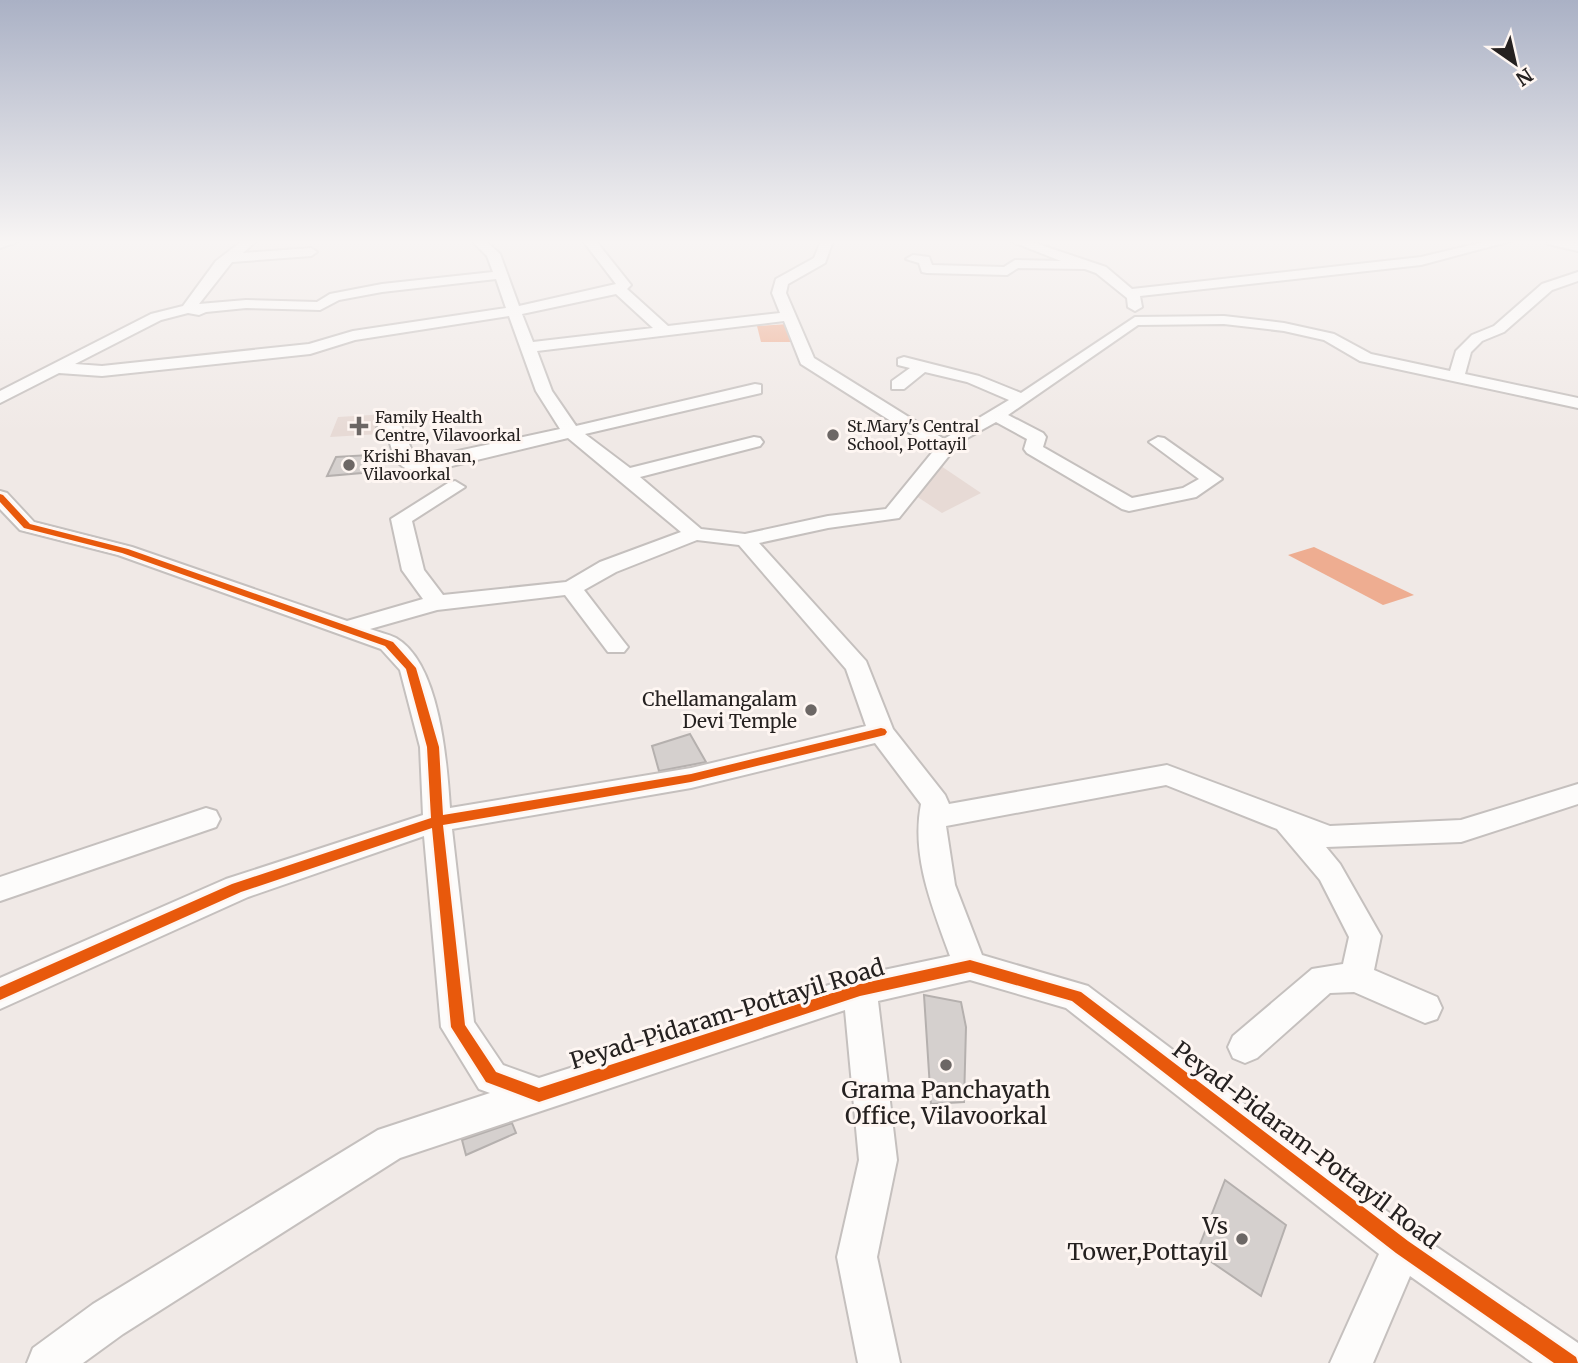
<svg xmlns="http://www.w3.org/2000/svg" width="1578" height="1363" font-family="Merriweather,serif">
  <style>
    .built { fill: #e7dad5 }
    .water { fill: #eead91 }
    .building { fill: #d5d0ce; stroke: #b5b0ae; stroke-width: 2 }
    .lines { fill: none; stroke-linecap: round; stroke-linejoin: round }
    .minor-casing { stroke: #c5c0be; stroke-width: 4 }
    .minor { fill: #fdfcfb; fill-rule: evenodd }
    .cycleway-casing { stroke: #fef6f2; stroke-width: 5 }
    .cycleway { fill: #e8590c; fill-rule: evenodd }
    .poi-dot { fill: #6c6765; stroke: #fef6f2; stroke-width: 2.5 }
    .labels { text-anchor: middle; stroke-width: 6; stroke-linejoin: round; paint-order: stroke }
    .far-poi-label { font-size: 16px; fill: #252120; stroke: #fef6f2; text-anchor: start }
    .poi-label { font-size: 19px; fill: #252120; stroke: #fef6f2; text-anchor: end }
    .near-street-label { font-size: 23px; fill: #252120; stroke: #fef6f2 }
    .near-poi-label { font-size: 23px; fill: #252120; stroke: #fef6f2 }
  </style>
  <rect width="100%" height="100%" fill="#f0e9e6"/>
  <!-- built -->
  <g class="built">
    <path d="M387,414L380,434L330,437L338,417Z"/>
    <path d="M938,464L981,493L942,513L916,496Z"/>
  </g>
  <!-- water -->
  <g class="water">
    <path d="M788,324L792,342H761L757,326Z"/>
    <path d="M1314,547L1414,595L1383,605L1288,555Z"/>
  </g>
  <!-- building -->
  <g class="building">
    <path d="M369,455L362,473L327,476L336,457Z"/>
    <path d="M690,734L706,762L659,771L652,746Z"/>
    <path d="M924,995L961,1002L966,1027L964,1102L931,1104Z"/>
    <path d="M512,1123L516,1133L466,1155L462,1140Z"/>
    <path d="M1225,1180L1286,1225L1261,1296L1197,1252Z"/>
  </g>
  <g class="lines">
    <!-- minor casing -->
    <g class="minor-casing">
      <g id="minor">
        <path d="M0,241H19L0,248Z"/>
        <path d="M242,241H256L243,253L311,248L317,252L311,256L232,262L199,304L246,300L317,302L330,294L382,284L493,272L487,256L472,241H486L500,254L519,306L616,284L583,241H596L631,285L627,289L668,326L780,313L772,293L776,279L814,258L821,241H833L825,263L788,284L786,293L814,358L944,439L1009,400L967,382L925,372L904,389H892V381L910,368L898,365V359L904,357L979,376L1021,393L1135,317L1224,316L1284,323L1334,334L1371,354L1450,371L1456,351L1472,335L1494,326L1542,284L1578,272V281L1552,290L1504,332L1482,341L1471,352L1465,374L1578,398V408L1360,361L1324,340L1284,331L1224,324L1138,325L1008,415L1043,433L1046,437L1043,447L1132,498L1183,488L1199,479L1149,442L1158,437L1164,438L1222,479L1196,497L1129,511L1122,509L1027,453L1024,449L1027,439L996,422L960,442L899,518L828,528L759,543L866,661L893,729L945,795L949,804L1167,765L1330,826L1461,820L1578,784V804L1461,842L1326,847L1340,864L1381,936L1374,970L1437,997L1442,1008L1437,1019L1425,1023L1354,992L1330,993L1257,1058L1245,1063L1233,1058L1228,1047L1233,1036L1312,969L1343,964L1349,937L1320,880L1277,829L1166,785L946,826L955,885L982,955L1088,986L1416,1233L1578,1343V1363H1533L1410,1276L1373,1363H1330L1379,1254L1066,1008L970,980L878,1001L897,1160L877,1257L900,1363H858L837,1257L859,1160L845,1010L400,1158L123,1334L83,1363H27L33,1348L93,1304L378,1130L490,1093L479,1089L441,1027L424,836L248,897L0,1009V978L226,879L423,815L420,747L400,670L381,649L118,555L20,530L0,509V491L7,493L34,522L132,547L347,621L423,599L402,570L391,519L448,483L455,481L465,487L412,521L424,570L443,595L566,582L600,562L681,532L568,438L431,471C397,472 396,464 387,433L377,428L380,424L401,425L416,460L560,429L536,391L509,316L355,340L310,354L102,376L59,373L0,403V391L151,314L183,306L216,261ZM496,279L506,308L353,331L309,344L102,366L75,364L161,320L188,313L199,315L206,312L246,308L320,310L339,300L382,292ZM616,294L653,328L533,342L522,314ZM784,321L801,364L935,449L886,509L828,516L745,534L701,529L640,477L760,446L763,442L760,438L754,437L630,468L585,434L761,393V385L755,384L576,426L552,391L537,351ZM697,540L739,545L846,669L866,726L691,768L450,808C447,763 440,663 396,638C388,634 378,632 370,629L437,610L565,595L608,652H624L628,647L624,642L584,590L616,572ZM875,743L921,804C911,856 932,906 950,956L860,975L539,1078L503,1065L474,1022L452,829L691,788Z"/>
        <path d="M1010,241H1029L1106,267L1132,289L1421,257L1488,241H1511L1421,265L1140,296L1142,307L1135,311L1128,307L1127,298L1096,273L1085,269L1018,268L1007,275L927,273L922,272L919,263L906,259L913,255L929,257L932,265L1004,267L1015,260L1061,261Z"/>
        <path d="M1546,241L1578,243V251L1548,244Z"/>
        <path d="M206,808L216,811L220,819L216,827L0,901V877Z"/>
      </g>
    </g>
    <!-- minor -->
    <use href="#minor" class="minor"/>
    <!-- cycleway casing -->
    <g class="cycleway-casing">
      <path id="cycleway" d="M0,494L3,495L30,524L128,549L393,642L416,668L439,747L443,815L691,774L881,728L885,729L887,732L885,735L881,736L691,782L443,825L465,1025L496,1072L539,1088L860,984L970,960L1081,992L1408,1241L1576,1357L1578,1363H1554L1396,1253L1072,1001L970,972L860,996L539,1102L486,1082L451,1027L432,828L241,892L0,1000V987L232,884L431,818L427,747L406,669L385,646L122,553L24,528L0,502Z"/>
    </g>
    <!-- cycleway -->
    <use href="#cycleway" class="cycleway"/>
  </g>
  <!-- sky -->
  <linearGradient id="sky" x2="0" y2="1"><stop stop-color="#aab1c5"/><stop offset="0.56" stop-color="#f8f5f4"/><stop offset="1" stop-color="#f8f5f4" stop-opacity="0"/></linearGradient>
  <rect width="1578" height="432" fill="url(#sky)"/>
  <!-- markers -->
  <g class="poi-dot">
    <path d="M355.5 415.5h7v7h7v7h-7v7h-7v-7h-7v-7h7z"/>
    <circle cx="833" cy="435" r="7"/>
    <circle cx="349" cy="465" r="7"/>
    <circle cx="811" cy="710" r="7"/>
    <circle cx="946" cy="1065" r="7"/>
    <circle cx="1242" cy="1239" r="7"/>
  </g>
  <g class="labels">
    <!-- far-poi labels -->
    <g class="far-poi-label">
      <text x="375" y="423">Family Health<tspan x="375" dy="18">Centre, Vilavoorkal</tspan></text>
      <text x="847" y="432">St.Mary's Central<tspan x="847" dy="18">School, Pottayil</tspan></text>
      <text x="363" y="462">Krishi Bhavan,<tspan x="363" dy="18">Vilavoorkal</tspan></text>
    </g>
    <!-- poi labels -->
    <g class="poi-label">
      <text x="797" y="706">Chellamangalam<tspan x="797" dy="22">Devi Temple</tspan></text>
    </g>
    <!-- near-street labels -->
    <g class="near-street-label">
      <text transform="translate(727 1014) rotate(-17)" y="8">Peyad-Pidaram-Pottayil Road</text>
      <text transform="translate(1306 1145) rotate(37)" y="8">Peyad-Pidaram-Pottayil Road</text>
    </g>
    <!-- near-poi labels -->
    <g class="near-poi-label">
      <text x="946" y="1098">Grama Panchayath<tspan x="946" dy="26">Office, Vilavoorkal</tspan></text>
      <text x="1228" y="1234" text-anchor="end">Vs<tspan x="1228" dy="26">Tower,Pottayil</tspan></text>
    </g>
  </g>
  <!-- north arrow -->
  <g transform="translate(1515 63) rotate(146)" stroke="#fef6f2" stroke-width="5" paint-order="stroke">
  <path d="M0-5L12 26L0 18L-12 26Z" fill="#252120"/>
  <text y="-10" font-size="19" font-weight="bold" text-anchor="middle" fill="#252120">N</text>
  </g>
</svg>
